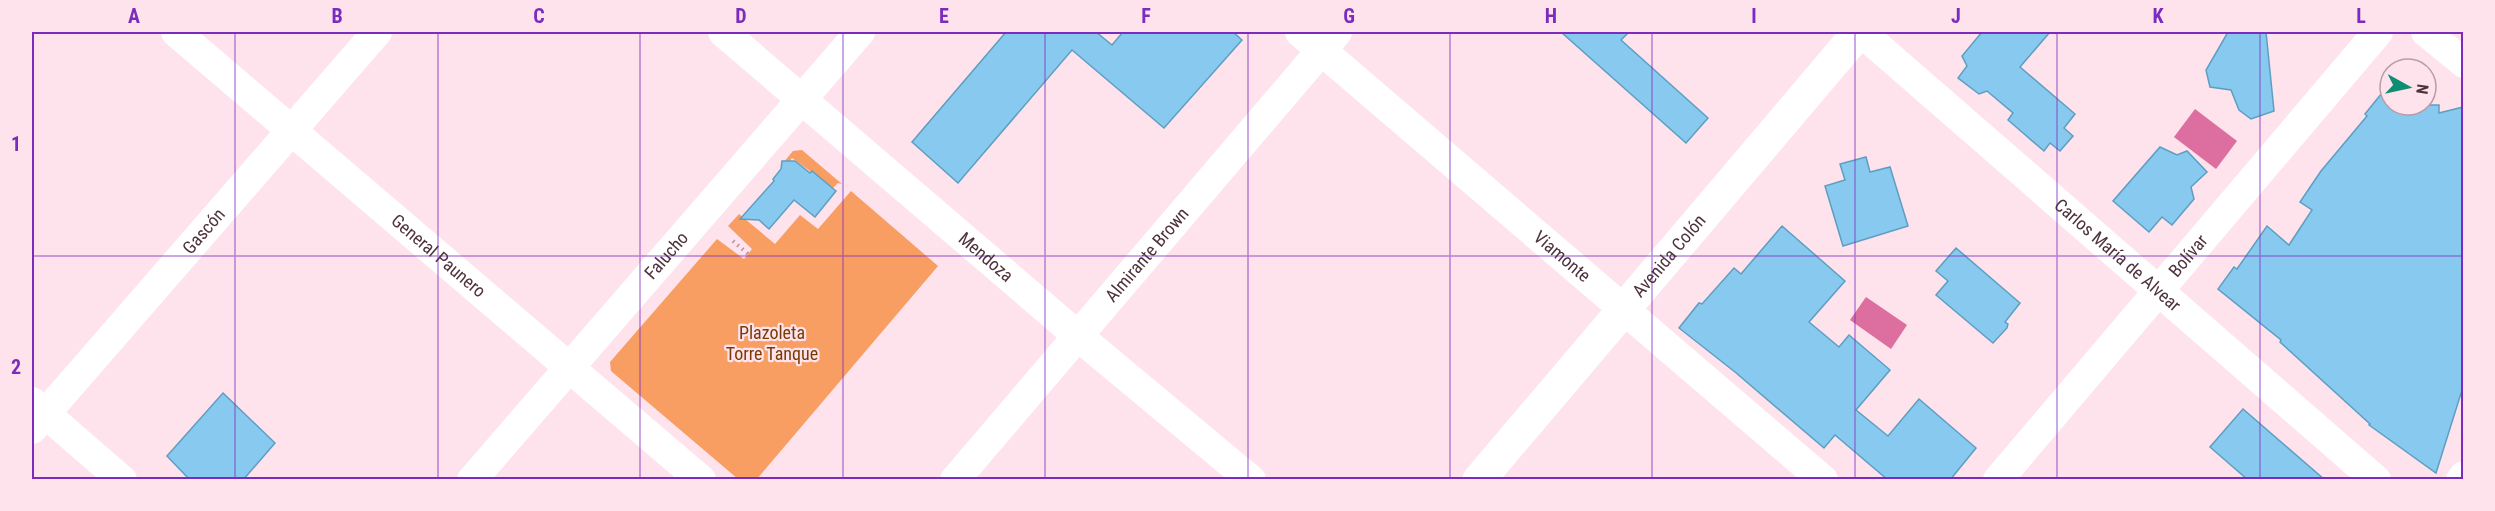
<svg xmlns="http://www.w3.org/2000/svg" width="2495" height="511" font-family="'Roboto Condensed',sans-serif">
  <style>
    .green { fill: #f89e63 }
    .water { fill: #dc6ea0 }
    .building { fill: #88caef; stroke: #5d9ec1; stroke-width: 1.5 }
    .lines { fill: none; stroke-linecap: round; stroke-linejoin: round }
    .path { stroke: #b195a0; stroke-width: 4; stroke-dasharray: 1.5 4.5; stroke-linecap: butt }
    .minor { stroke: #fff; stroke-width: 30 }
    .major { stroke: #fff; stroke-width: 33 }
    .grid { fill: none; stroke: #7b2cbf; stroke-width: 1.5; stroke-opacity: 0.55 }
    .labels { text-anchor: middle; stroke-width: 4.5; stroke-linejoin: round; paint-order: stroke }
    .street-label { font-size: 18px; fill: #4e333f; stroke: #fee2ec }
    .park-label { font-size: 18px; fill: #7a3b03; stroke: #fee2ec }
    .neatline { fill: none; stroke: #7b2cbf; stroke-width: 2 }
    .grid-label { font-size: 20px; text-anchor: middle; font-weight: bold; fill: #7b2cbf }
  </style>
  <rect width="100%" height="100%" fill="#fee2ec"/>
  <!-- green -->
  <g class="green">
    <path d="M802,150L842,184L838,183L833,188L792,158L789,162L783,163L793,151Z"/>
    <path d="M851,191L938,266L757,479H738L611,371L610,362L717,239L744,259L752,249L728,226L739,214L775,244L800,215L818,229Z"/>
  </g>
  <!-- water -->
  <g class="water">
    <path d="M2195,109L2237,141L2216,169L2174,137Z"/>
    <path d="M1866,297L1907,325L1891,349L1850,320Z"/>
  </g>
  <!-- building -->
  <g class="building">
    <path d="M1006,32H1096L1112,45L1123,32H1233L1242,40L1164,128L1072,50L958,183L912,142Z"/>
    <path d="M1561,32H1629L1621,40L1708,118L1686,143Z"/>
    <path d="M1982,32H2050L2020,67L2075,114L2064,128L2073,136L2060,151L2050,143L2044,151L2008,120L2013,113L1987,91L1979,94L1958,78L1967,66L1962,56Z"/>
    <path d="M2228,32H2266L2274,111L2251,119L2239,110L2231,90L2210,87L2206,70Z"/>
    <path d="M2390,83V105H2439V113L2463,107V387L2436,473L2369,425L2370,424L2280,342L2281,340L2218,289L2234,267L2237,269L2267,226L2289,245L2312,210L2300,202L2321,171L2367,116L2365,114Z"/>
    <path d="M2160,147L2177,155L2187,151L2207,172L2191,187L2194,199L2172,225L2162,217L2149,232L2113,201Z"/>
    <path d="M1866,157L1870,172L1890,167L1908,226L1843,246L1825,186L1845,180L1840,164Z"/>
    <path d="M782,161H795L810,173L812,171L836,191L815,217L794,200L769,229L759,220L740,219L774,181L773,179L781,169Z"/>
    <path d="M1782,226L1845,281L1809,322L1839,347L1849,335L1890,370L1856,410L1888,436L1919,399L1976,448L1950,480H1888L1835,435L1824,448L1735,372L1679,328L1699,303L1702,304L1734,268L1741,274Z"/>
    <path d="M1956,248L2020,303L2005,322L2008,324L2007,328L1993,343L1936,295L1948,281L1936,271Z"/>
    <path d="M223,393L275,443L243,480H190L167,456Z"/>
    <path d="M2243,409L2325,480H2248L2210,447Z"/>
  </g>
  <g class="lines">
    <!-- path -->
    <path class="path" d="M733,241L748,254"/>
    <!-- minor -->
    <g class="minor">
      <path id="s1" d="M176,32L701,480"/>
      <path id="s2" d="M723,32L1078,336L1251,480"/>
      <path id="s3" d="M1300,32L1823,480"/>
      <path id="s4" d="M1861,32L2376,480"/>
      <path d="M2426,32L2464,63"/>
      <path d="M32,402L122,480"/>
      <path id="s5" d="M32,429L377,32"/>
      <path id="s6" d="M472,480L860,32"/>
      <path id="s7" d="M955,480L1337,32"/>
      <path id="s8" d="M1998,480L2378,32"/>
      <path d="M2461,480L2464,476"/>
    </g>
    <!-- major -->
    <path class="major" id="s9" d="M1479,480L1859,32"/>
  </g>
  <!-- grid -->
  <path class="grid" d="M235,32V480M438,32V480M640,32V480M843,32V480M1045,32V480M1248,32V480M1450,32V480M1652,32V480M1855,32V480M2057,32V480M2260,32V480M32,256H2464"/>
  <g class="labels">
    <!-- street labels -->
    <g class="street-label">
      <text dy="6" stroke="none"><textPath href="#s5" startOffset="262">Gascón</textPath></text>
      <text dy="6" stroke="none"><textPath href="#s1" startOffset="345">General Paunero</textPath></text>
      <text dy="6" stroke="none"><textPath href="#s6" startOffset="297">Falucho</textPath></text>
      <text dy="6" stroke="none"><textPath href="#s3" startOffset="345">Viamonte</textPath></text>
      <text dy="6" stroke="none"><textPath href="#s4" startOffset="340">Carlos María de Alvear</textPath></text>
      <text dy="6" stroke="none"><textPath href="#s8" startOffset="294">Bolívar</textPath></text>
      <text dy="6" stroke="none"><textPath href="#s7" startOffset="296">Almirante Brown</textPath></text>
      <text dy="6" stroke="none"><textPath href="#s9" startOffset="294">Avenida Colón</textPath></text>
      <text dy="6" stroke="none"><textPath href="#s2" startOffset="346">Mendoza</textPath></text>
    </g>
    <!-- park labels -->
    <g class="park-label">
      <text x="772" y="339">Plazoleta<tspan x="772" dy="21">Torre Tanque</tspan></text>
    </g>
  </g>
  <!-- border -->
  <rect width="2495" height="511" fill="none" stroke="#fee2ec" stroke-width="66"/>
  <!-- north arrow -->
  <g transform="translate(2408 87) rotate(98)"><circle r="28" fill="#fee2ec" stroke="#b89ca7" stroke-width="1.5"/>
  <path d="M0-4.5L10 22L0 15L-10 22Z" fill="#0e8e73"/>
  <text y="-9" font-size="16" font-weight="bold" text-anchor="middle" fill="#4e333f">N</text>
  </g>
  <rect x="33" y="33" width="2429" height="445" class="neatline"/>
  <g class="grid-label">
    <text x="134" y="23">A</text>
    <text x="337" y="23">B</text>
    <text x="539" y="23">C</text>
    <text x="741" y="23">D</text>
    <text x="944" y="23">E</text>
    <text x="1146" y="23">F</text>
    <text x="1349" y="23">G</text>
    <text x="1551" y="23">H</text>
    <text x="1754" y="23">I</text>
    <text x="1956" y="23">J</text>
    <text x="2158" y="23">K</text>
    <text x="2361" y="23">L</text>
    <text x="16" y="151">1</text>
    <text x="16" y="374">2</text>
  </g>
</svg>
